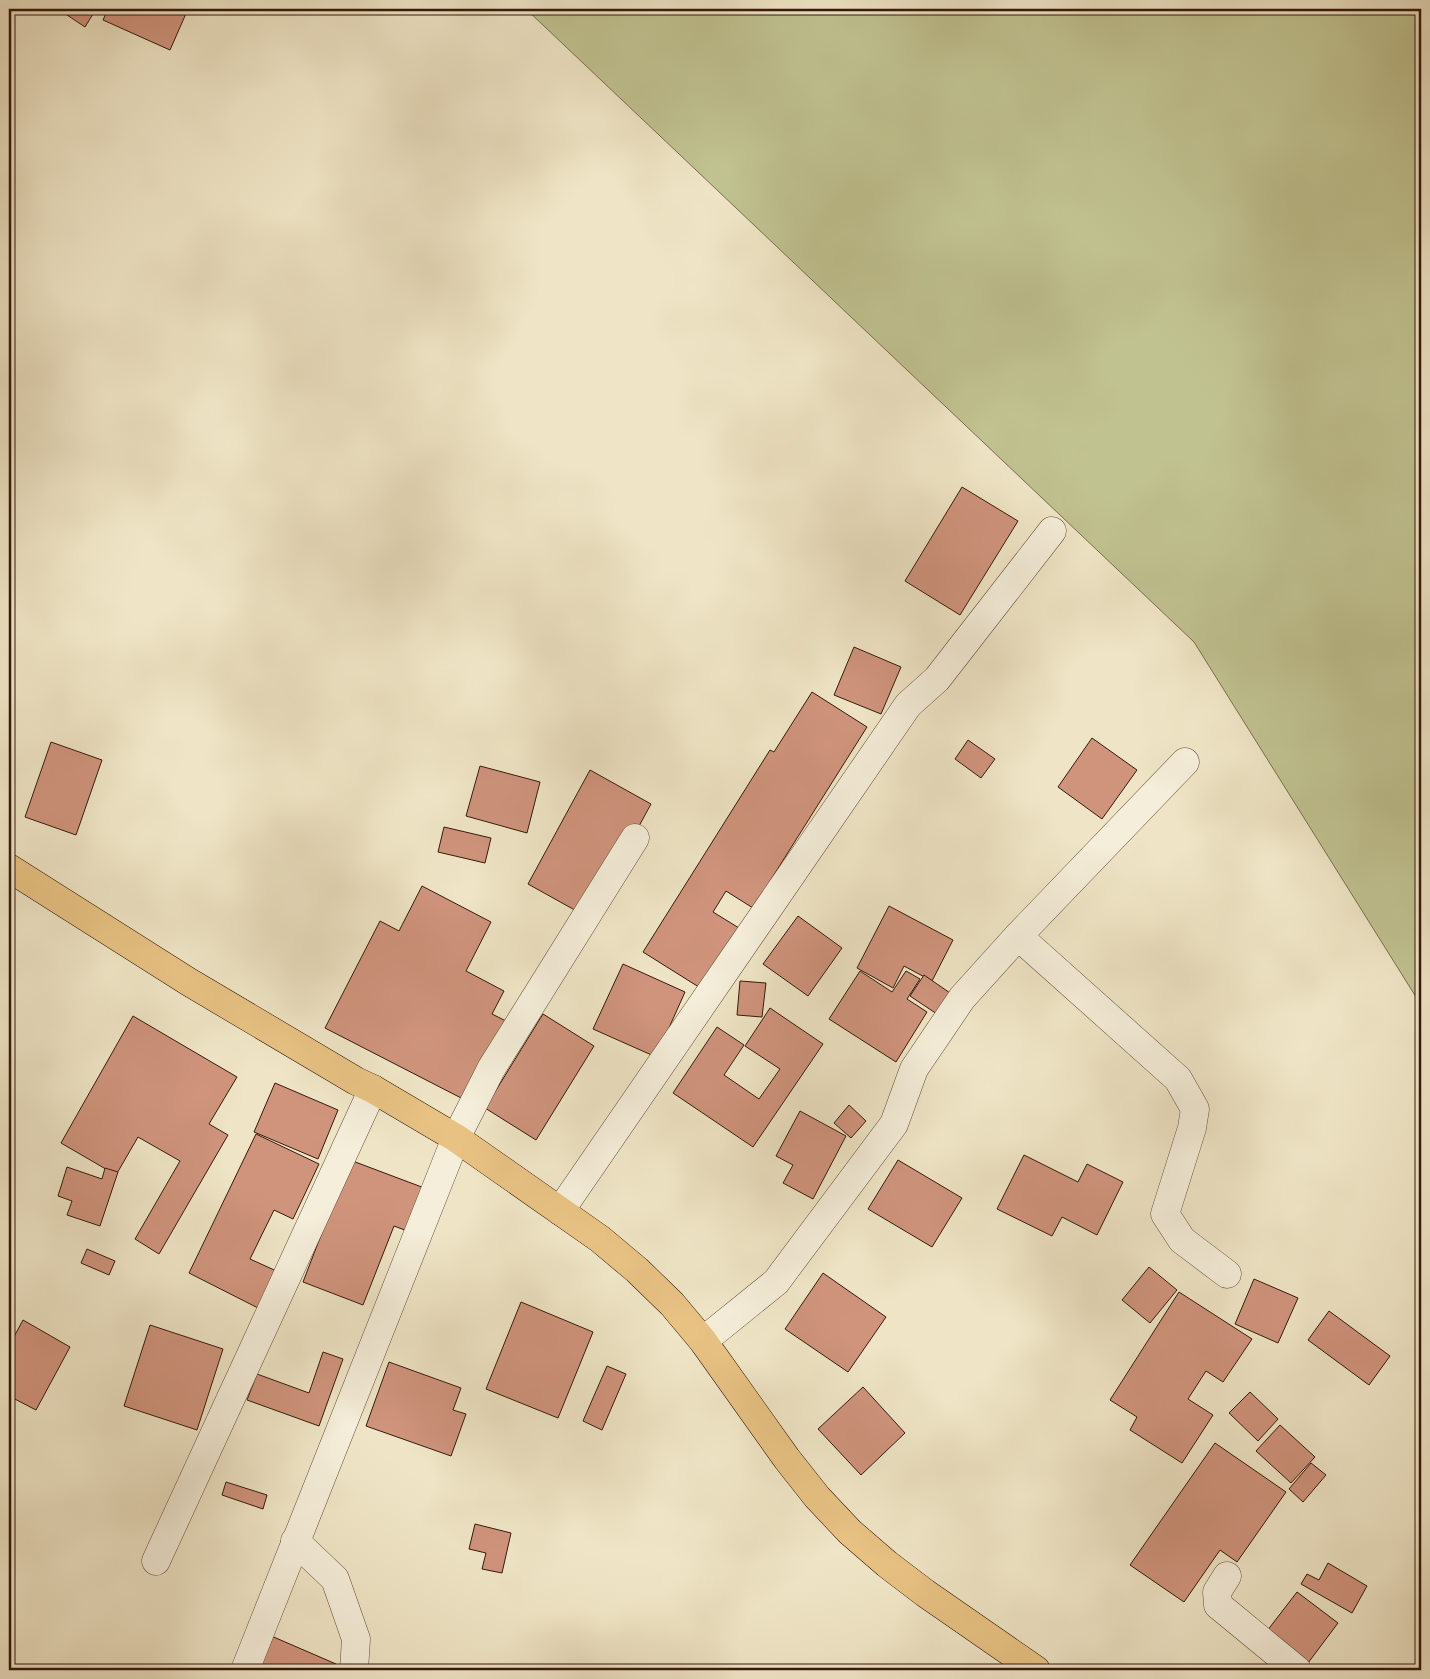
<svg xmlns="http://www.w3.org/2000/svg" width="1430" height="1679" font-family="'Libre Bodoni',serif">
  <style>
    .green { fill: #c0c290; stroke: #7a6e4d }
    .building { fill: #d0947d; stroke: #35190a }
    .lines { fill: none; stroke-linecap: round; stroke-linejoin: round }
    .minor-casing { stroke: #644c39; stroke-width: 29 }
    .major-casing { stroke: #35190a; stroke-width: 29 }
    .minor { stroke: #f5eeda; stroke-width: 28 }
    .major { stroke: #e8c283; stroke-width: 28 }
  </style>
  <rect width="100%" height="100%" fill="#efe5c6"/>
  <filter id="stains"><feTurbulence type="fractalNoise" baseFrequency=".004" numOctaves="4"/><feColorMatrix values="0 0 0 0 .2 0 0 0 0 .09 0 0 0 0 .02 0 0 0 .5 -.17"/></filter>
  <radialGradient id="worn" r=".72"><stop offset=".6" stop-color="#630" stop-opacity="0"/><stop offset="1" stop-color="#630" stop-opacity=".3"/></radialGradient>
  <!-- green -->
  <path class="green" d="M526,9H1421V1005L1194,642Z"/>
  <!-- building -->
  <g class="building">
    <path d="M62,9H96L85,27L61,11Z"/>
    <path d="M108,9H188L170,50L103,20Z"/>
    <path d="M962,487L1018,521L960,615L905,581Z"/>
    <path d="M854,647L901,667L881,714L834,695Z"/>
    <path d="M812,692L867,727L753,908L726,891L713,912L739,928L702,989L643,952L770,750L774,752Z"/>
    <path d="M1092,738L1137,770L1102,819L1058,787Z"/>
    <path d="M968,740L995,759L981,778L955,759Z"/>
    <path d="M51,742L102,760L76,835L25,817Z"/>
    <path d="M480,766L540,782L527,833L466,816Z"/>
    <path d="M590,770L651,804L589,918L528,884Z"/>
    <path d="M444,827L491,838L485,863L438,852Z"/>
    <path d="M422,886L491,922L466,971L504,991L492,1014L506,1021L465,1100L325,1028L380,921L399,931Z"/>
    <path d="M889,906L953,940L932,981L904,966L893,988L857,968Z"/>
    <path d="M798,916L842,948L808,996L763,964Z"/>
    <path d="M623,964L685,992L656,1057L593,1029Z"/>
    <path d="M860,971L892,992L906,971L920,979L907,999L927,1012L896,1062L829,1019Z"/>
    <path d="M924,975L953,995L940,1016L910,996Z"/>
    <path d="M740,981L766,983L762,1017L737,1015Z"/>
    <path d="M770,1008L823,1044L753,1147L673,1093L717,1027L744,1045L724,1075L759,1099L780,1069L745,1046Z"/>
    <path d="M543,1014L594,1046L536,1140L485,1108Z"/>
    <path d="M133,1016L237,1077L209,1124L228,1135L159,1254L135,1239L180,1161L138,1137L116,1175L61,1143Z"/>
    <path d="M275,1083L338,1110L318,1159L254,1132Z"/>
    <path d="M849,1105L866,1121L851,1138L834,1123Z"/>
    <path d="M800,1111L846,1136L813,1199L783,1183L793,1165L776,1156Z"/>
    <path d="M256,1134L319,1164L293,1219L274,1210L250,1259L294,1279L258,1308L189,1273Z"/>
    <path d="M1024,1155L1078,1182L1087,1164L1123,1182L1097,1235L1062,1217L1052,1236L997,1209Z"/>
    <path d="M350,1160L427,1189L410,1232L394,1226L363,1305L303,1282Z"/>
    <path d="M898,1160L962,1198L932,1247L868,1209Z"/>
    <path d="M67,1167L102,1179L105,1168L118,1172L100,1226L67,1215L72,1201L58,1196Z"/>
    <path d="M87,1249L115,1261L109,1275L81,1263Z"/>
    <path d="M1149,1267L1177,1290L1150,1323L1122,1300Z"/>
    <path d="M823,1273L886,1317L848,1372L785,1329Z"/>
    <path d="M1254,1279L1298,1298L1278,1343L1235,1324Z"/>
    <path d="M1179,1292L1252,1339L1223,1382L1206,1371L1188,1399L1213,1415L1182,1463L1130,1430L1137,1417L1110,1400Z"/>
    <path d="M521,1302L593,1332L558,1418L486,1389Z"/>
    <path d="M1329,1311L1390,1356L1369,1385L1308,1340Z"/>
    <path d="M23,1320L70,1347L36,1410L9,1396V1343L10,1344Z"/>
    <path d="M150,1325L223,1349L197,1430L124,1406Z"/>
    <path d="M323,1352L343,1359L319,1426L247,1400L257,1374L309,1393Z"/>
    <path d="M389,1362L461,1388L453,1410L466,1414L451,1456L366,1426Z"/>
    <path d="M607,1366L626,1374L602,1430L583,1421Z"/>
    <path d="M863,1387L905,1433L861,1475L818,1429Z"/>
    <path d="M1250,1392L1278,1419L1258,1441L1229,1413Z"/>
    <path d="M1280,1425L1315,1457L1291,1483L1256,1451Z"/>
    <path d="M1215,1443L1286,1492L1237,1562L1220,1550L1184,1602L1130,1565Z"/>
    <path d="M1311,1463L1326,1475L1303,1502L1289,1489Z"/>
    <path d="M226,1482L267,1495L263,1509L222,1495Z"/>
    <path d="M475,1524L511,1533L502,1573L482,1569L486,1553L469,1549Z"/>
    <path d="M1328,1563L1367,1586L1352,1613L1301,1584L1307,1574L1319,1580Z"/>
    <path d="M1297,1592L1338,1623L1308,1663L1267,1631Z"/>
    <path d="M269,1635L336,1664L334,1670H254Z"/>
  </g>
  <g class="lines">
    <!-- minor casing -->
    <g class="minor-casing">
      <g id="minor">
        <path d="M1018,936L1178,1079L1195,1109L1192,1128L1165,1214L1182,1240L1227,1274"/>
        <path d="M560,1211L908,705L937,679L1052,531"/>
        <path d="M703,1341L776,1282L894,1124L914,1069L962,998L1018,936L1185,762"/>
        <path d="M295,1541L335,1579L356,1639L354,1670"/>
        <path d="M156,1561L373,1089"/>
        <path d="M1227,1576L1217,1592L1218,1605L1297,1670"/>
        <path d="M245,1670L456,1138L491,1069L635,838"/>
      </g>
    </g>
    <!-- major casing -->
    <g class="major-casing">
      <path id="major" d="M9,868L189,982L356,1081L373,1089L456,1138L600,1239L637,1270L672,1304L703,1341L787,1459L817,1497L850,1532L887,1564L925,1593L1036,1670"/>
    </g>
    <!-- minor -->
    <use href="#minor" class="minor"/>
    <!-- major -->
    <use href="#major" class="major"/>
  </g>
  <!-- margin -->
  <rect width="1430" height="1679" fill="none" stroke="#efe5c6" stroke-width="30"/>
  <rect x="10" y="10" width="1410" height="1659" fill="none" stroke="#35190a" stroke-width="2.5"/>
  <rect x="15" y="15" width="1400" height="1649" fill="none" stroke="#35190a"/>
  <rect width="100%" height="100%" filter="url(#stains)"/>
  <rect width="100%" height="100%" fill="url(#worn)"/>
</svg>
